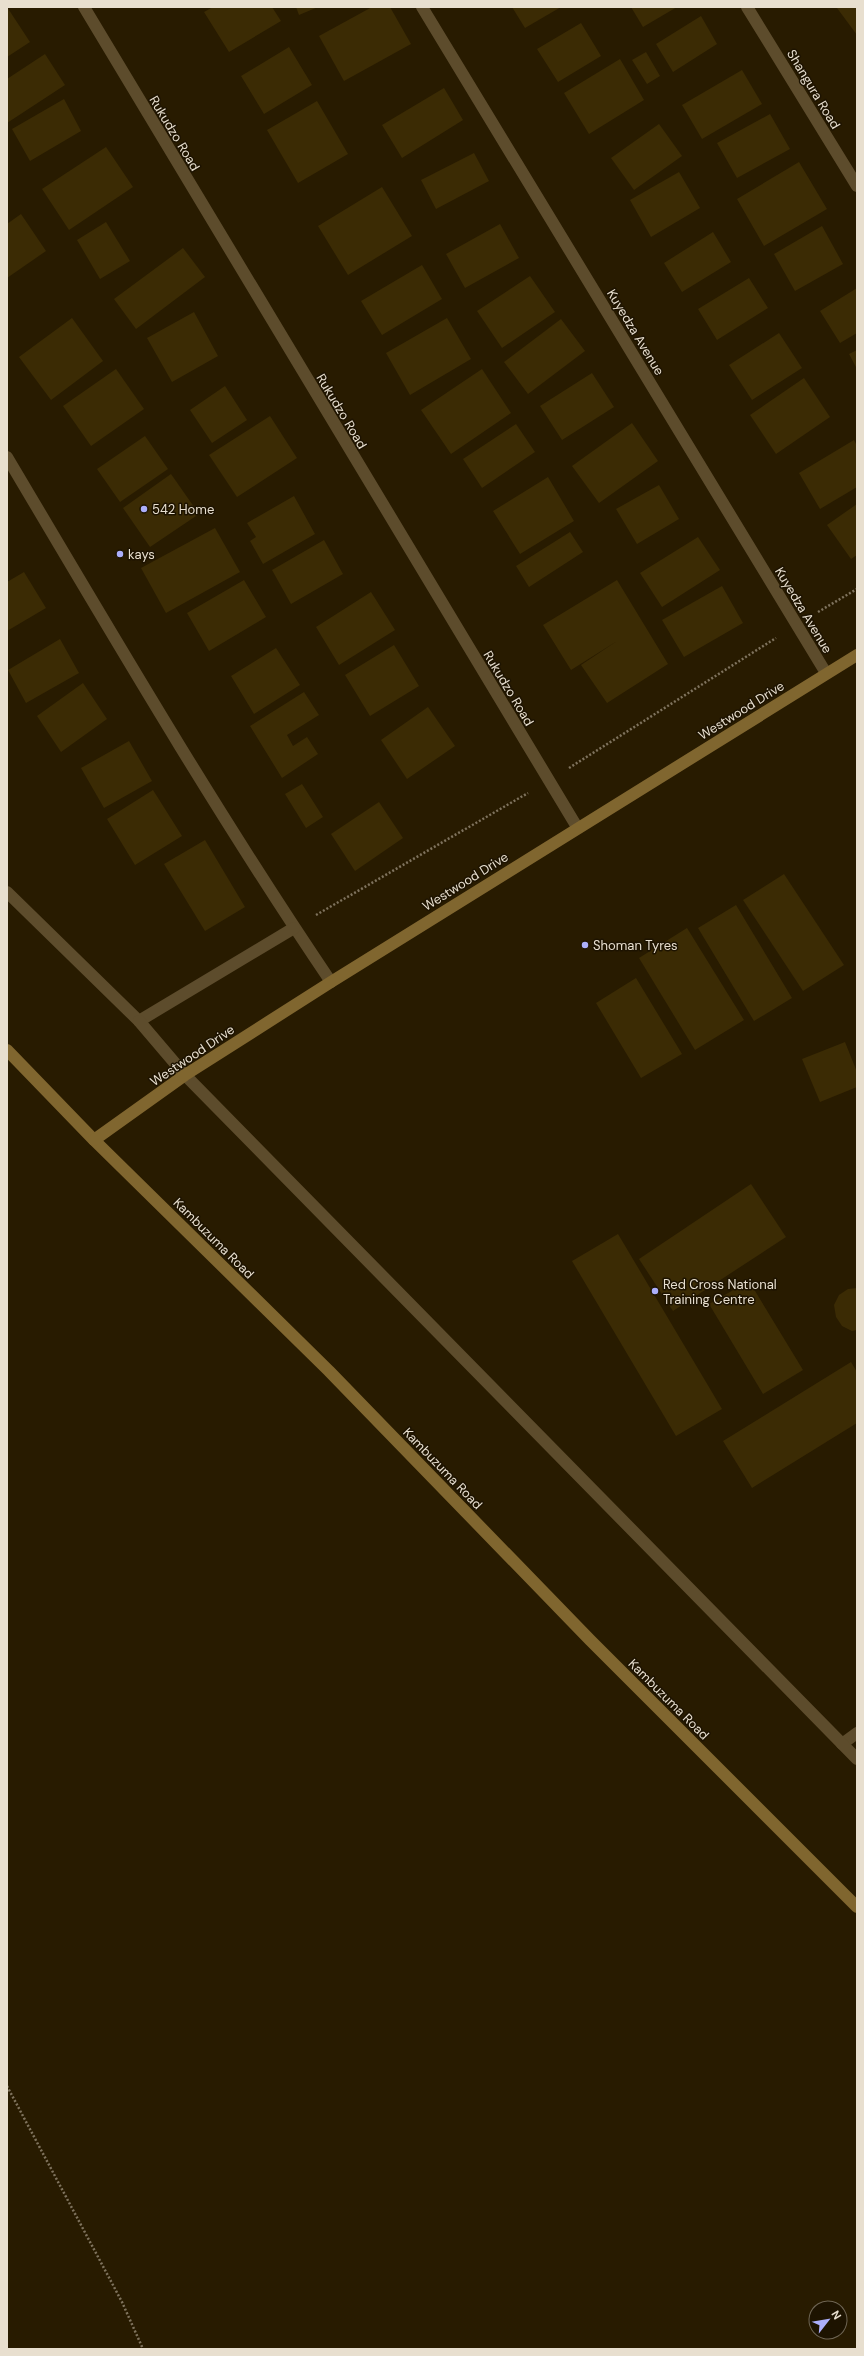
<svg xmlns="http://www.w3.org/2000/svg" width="864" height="2356" font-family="'DM Sans',sans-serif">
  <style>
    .building { fill: #3b2b04 }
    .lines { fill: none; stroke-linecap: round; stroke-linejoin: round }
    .path { stroke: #7f735d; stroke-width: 2.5; stroke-dasharray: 2 2; stroke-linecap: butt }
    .lane { stroke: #5d4c2c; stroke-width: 12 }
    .street { stroke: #5d4c2c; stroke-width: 12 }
    .secondary { stroke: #80662f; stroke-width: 12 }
    .poi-dot { fill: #acaffb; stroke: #1d1300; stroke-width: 1.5 }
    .labels { text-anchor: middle; stroke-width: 3; stroke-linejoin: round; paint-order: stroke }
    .street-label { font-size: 13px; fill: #e8dfcf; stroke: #1d1300 }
    .poi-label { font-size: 13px; fill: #e8dfcf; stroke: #1d1300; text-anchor: start }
  </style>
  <rect width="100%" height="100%" fill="#281b00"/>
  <!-- building -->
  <g class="building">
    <path d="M7,7L30,42L7,57Z"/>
    <path d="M213,7H272L281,21L229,52L204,12Z"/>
    <path d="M296,7H318L299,15Z"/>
    <path d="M372,7H390L411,44L344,81L319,36Z"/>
    <path d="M512,7H561L525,28Z"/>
    <path d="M631,7H677L643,27Z"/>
    <path d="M857,7V35L837,8Z"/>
    <path d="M701,16L717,44L673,72L656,44Z"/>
    <path d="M581,23L601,56L558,82L537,49Z"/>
    <path d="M289,47L312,85L264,114L241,76Z"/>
    <path d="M646,52L660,76L647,84L632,60Z"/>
    <path d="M45,54L65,85L7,123V79Z"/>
    <path d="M620,59L644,100L589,134L564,93Z"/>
    <path d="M742,70L762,104L702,139L682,105Z"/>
    <path d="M444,88L463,120L402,158L382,125Z"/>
    <path d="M64,99L81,131L30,161L12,129Z"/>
    <path d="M317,101L348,154L298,183L267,130Z"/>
    <path d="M770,114L790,149L737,178L717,143Z"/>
    <path d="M659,124L682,156L634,190L611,158Z"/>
    <path d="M106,147L133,187L69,230L42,189Z"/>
    <path d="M474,153L489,181L436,209L421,180Z"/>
    <path d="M799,162L827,209L764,246L737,199Z"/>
    <path d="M679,172L700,208L651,237L630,200Z"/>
    <path d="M382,187L412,236L348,275L318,226Z"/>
    <path d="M21,214L46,251L7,278V224Z"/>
    <path d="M106,222L130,261L100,279L77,240Z"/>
    <path d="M500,224L519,258L465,288L446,254Z"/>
    <path d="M822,226L843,264L795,291L774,254Z"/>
    <path d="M713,232L731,262L682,292L664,263Z"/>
    <path d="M183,248L205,277L136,329L114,299Z"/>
    <path d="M422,265L442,299L382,335L361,301Z"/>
    <path d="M530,276L555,312L502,348L477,311Z"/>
    <path d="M749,278L768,308L717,340L698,309Z"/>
    <path d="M857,288V333L840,343L820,311Z"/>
    <path d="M194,312L218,356L172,382L147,338Z"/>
    <path d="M72,318L103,361L51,400L19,357Z"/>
    <path d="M447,318L471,359L410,395L386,353Z"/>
    <path d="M561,319L585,351L528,394L504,362Z"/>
    <path d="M779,333L802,368L752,400L729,365Z"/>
    <path d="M857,350V369L849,354Z"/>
    <path d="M116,369L144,409L91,446L63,406Z"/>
    <path d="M482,369L511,413L451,454L421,410Z"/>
    <path d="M592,373L614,407L562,440L540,406Z"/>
    <path d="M804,378L830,417L776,454L750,415Z"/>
    <path d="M225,386L247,420L212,443L190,410Z"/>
    <path d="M270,416L297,458L237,497L209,455Z"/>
    <path d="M632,423L658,461L599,503L572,466Z"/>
    <path d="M516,424L535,452L482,488L463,459Z"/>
    <path d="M145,436L168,469L120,502L97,469Z"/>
    <path d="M854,440L857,446V487L820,509L799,473Z"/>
    <path d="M171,474L199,514L150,547L123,508Z"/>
    <path d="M548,477L574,521L520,554L493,511Z"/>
    <path d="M659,485L679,519L637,544L616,509Z"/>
    <path d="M294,496L315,534L263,564L250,541L256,537L247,523Z"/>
    <path d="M857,504V555L851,559L827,525Z"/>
    <path d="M215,528L240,572L166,613L141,568Z"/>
    <path d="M570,532L583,552L529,587L516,566Z"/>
    <path d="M698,537L720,570L662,607L640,573Z"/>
    <path d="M324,540L343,574L291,604L272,570Z"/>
    <path d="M24,572L46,608L7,631V582Z"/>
    <path d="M244,580L266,617L209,651L187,613Z"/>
    <path d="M617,580L668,664L607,703L581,665L617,641L571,670L543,625Z"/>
    <path d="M722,586L743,623L684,657L662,620Z"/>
    <path d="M371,592L395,630L339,665L316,627Z"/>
    <path d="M60,639L79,673L26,703L8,670Z"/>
    <path d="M394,645L419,686L370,716L345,675Z"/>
    <path d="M276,648L300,685L254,714L231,676Z"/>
    <path d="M83,683L107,719L61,752L37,716Z"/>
    <path d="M304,692L319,715L287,735L293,746L307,737L318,754L282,778L250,726Z"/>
    <path d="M428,707L455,746L407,779L381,740Z"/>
    <path d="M129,741L152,781L104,808L81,768Z"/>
    <path d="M302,784L323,817L306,828L285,794Z"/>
    <path d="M153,790L182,836L135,865L107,819Z"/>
    <path d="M379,802L403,838L355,871L331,834Z"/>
    <path d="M205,840L245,907L205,931L164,864Z"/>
    <path d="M784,874L844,965L803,991L743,900Z"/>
    <path d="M736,905L792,998L754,1021L698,928Z"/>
    <path d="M687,928L744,1020L695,1050L639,958Z"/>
    <path d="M636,978L682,1054L641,1078L596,1003Z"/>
    <path d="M845,1042L857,1072V1087L820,1102L802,1059Z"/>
    <path d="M751,1184L786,1237L673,1311L639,1259Z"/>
    <path d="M618,1234L722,1409L676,1436L572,1261Z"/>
    <path d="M749,1281L803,1370L763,1394L709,1304Z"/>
    <path d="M857,1288V1330L852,1331L842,1326L836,1317L834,1305L839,1295L848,1289Z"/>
    <path d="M851,1362L857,1372V1423L752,1488L723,1441Z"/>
  </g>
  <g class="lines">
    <!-- path -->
    <g class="path">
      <path d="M818,612L857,589"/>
      <path d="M569,768L776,638"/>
      <path d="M316,915L528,793"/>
      <path d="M7,2086L122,2302L143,2349"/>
    </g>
    <!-- lane -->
    <path class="lane" d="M842,1744L857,1733"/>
    <!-- street -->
    <g class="street">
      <path d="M84,7L577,827"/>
      <path d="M422,7L826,673"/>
      <path d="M747,7L857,186"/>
      <path d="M7,457C112,634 216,812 331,982"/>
      <path d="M7,892L139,1021L294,928"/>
      <path d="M139,1021L185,1075L857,1759"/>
    </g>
    <!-- secondary -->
    <g class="secondary">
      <path d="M7,1050L94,1140L329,1371L590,1640L857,1907"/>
      <path d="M94,1140L185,1075L331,982L857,655"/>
    </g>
  </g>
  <!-- markers -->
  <g class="poi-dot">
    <circle cx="144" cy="509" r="4"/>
    <circle cx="120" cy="554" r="4"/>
    <circle cx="585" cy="945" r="4"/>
    <circle cx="655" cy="1291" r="4"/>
  </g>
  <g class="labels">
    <!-- street labels -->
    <g class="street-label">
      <text transform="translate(814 89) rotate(59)" y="5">Shangura Road</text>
      <text transform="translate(175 133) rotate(59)" y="5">Rukudzo Road</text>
      <text transform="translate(636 332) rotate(59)" y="5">Kuyedza Avenue</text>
      <text transform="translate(342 411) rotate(59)" y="5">Rukudzo Road</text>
      <text transform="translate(804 610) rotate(59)" y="5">Kuyedza Avenue</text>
      <text transform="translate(509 688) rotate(59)" y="5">Rukudzo Road</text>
      <text transform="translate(741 710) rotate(-32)" y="5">Westwood Drive</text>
      <text transform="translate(465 881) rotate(-32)" y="5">Westwood Drive</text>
      <text transform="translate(192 1055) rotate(-34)" y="5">Westwood Drive</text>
      <text transform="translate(214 1238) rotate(45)" y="5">Kambuzuma Road</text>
      <text transform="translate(443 1468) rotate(46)" y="5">Kambuzuma Road</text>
      <text transform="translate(669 1699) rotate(45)" y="5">Kambuzuma Road</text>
    </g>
    <!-- poi labels -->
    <g class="poi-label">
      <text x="152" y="514">542 Home</text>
      <text x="128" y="559">kays</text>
      <text x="593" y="950">Shoman Tyres</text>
      <text x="663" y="1289">Red Cross National<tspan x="663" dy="15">Training Centre</tspan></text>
    </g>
  </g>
  <!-- border -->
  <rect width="864" height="2356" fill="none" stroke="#e8dfcf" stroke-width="16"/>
  <!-- north arrow -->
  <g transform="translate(828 2320) rotate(59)"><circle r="19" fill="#1d1300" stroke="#6e6553"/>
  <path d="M0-3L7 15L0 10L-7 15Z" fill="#acaffb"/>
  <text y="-6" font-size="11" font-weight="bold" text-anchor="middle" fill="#e8dfcf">N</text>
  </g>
</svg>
